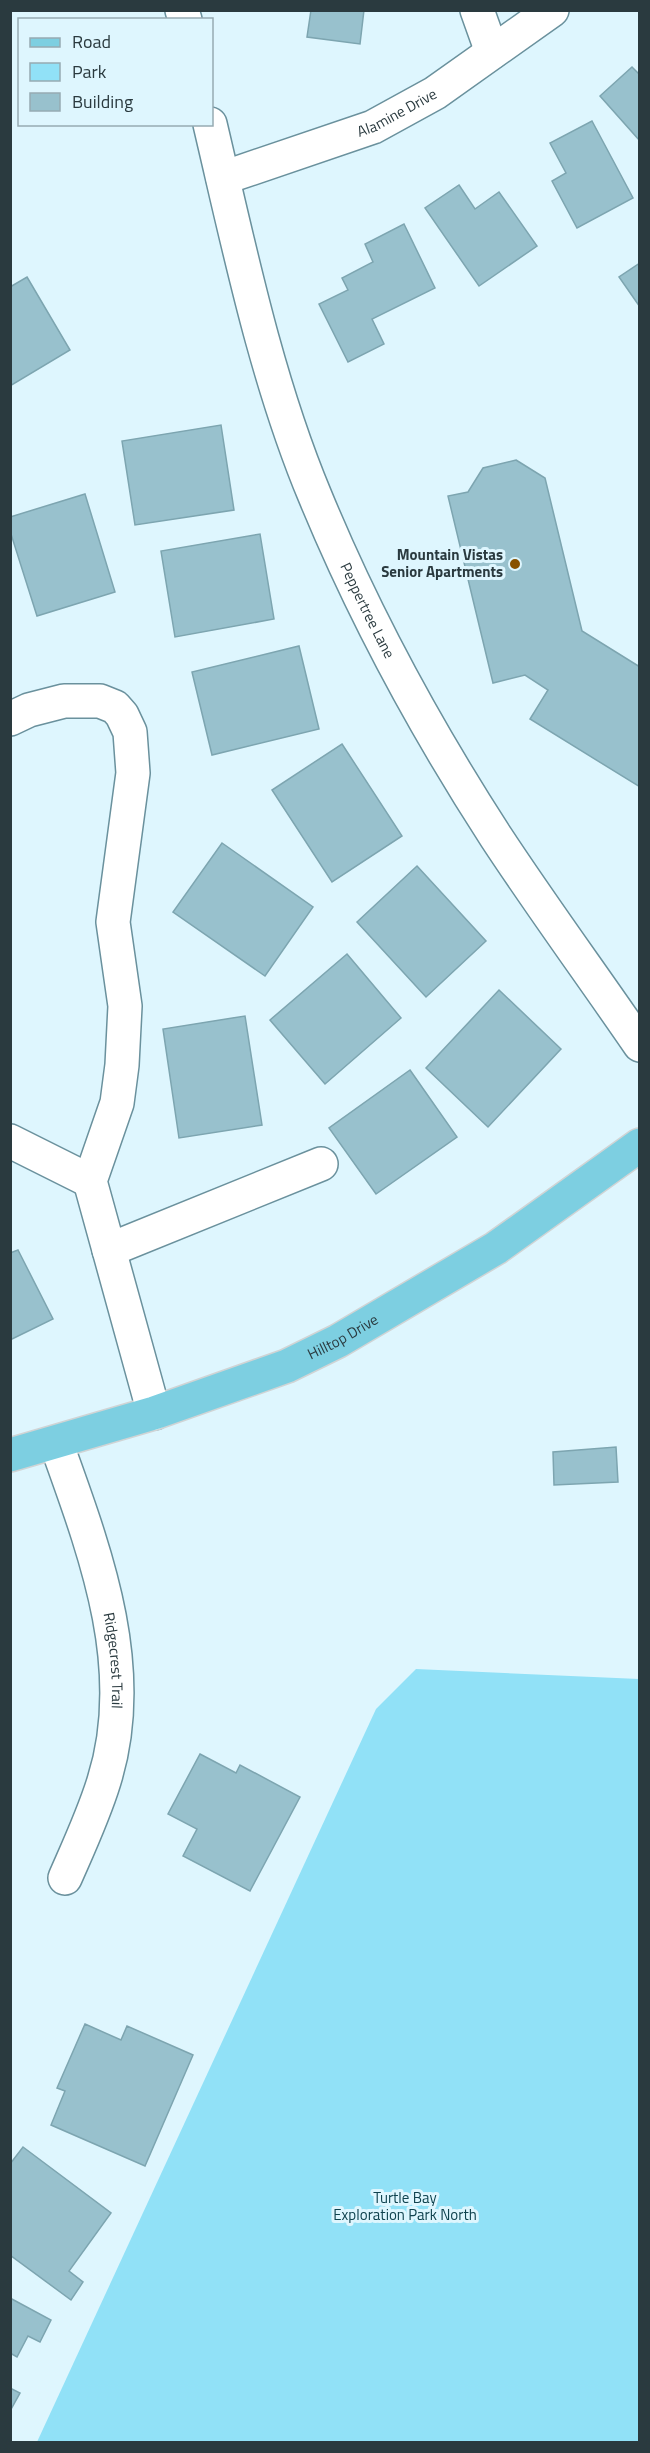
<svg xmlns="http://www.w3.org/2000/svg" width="650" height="2453" font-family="'Titillium Web',sans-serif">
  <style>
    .green { fill: #91e1f7 }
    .building { fill: #98c1cd; stroke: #7da5b0; stroke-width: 1.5 }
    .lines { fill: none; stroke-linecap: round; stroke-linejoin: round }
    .minor-casing { stroke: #6a919d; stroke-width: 36 }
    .major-casing { stroke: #d0d4d5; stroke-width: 36 }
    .minor { stroke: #fff; stroke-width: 33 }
    .major { stroke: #7dcfe1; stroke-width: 33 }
    .poi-dot { fill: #885200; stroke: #def6fe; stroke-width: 2 }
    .labels { text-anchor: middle; stroke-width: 6; stroke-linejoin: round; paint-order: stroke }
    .street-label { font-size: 15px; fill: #2a3a3f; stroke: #def6fe }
    .poi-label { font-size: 15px; font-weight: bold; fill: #2a3a3f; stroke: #def6fe; text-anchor: end }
    .park-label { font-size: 15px; fill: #10434f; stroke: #def6fe }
  </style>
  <rect width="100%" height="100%" fill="#def6fe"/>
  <!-- green -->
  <path class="green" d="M416,1669L639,1679V2442H37L376,1709Z"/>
  <!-- building -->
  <g class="building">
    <path d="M311,10H364L360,44L307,37Z"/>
    <path d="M632,67L640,75V141L600,96Z"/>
    <path d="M592,121L633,198L577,228L552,181L566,173L550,143Z"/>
    <path d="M459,185L475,209L499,192L537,246L479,286L425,208Z"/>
    <path d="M404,224L435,288L372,319L384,344L348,362L319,304L348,290L342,278L373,262L365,244Z"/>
    <path d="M640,263V307L619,277Z"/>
    <path d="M27,277L70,350L10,386V287Z"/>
    <path d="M221,425L234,510L135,525L122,441Z"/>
    <path d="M516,460L545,478L582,631L640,667V787L530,719L548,690L525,675L493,683L448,496L468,492L483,468Z"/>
    <path d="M85,494L115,592L37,616L10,531V517Z"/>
    <path d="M260,534L274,619L175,637L161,551Z"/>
    <path d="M299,646L319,729L212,755L192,672Z"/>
    <path d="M342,744L402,836L332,882L272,790Z"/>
    <path d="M222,843L313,907L265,976L173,912Z"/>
    <path d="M417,866L486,941L426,997L357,922Z"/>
    <path d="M347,954L401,1018L325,1084L270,1020Z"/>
    <path d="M499,990L561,1049L488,1127L426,1068Z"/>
    <path d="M245,1016L262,1125L179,1138L163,1029Z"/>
    <path d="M410,1070L457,1137L376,1194L329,1128Z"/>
    <path d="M18,1250L53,1319L10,1340V1253Z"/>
    <path d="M616,1447L618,1482L554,1485L553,1452Z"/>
    <path d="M200,1754L236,1773L240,1765L300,1797L250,1891L183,1856L197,1829L168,1814Z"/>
    <path d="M85,2024L121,2040L127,2026L193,2055L145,2166L51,2125L65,2091L57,2088Z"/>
    <path d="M23,2147L111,2213L69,2271L83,2282L71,2300L10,2255V2164Z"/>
    <path d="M10,2298L51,2320L40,2342L28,2336L17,2357L10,2353Z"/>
    <path d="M10,2388L20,2393L10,2411Z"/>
  </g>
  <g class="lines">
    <!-- minor casing -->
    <g class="minor-casing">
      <g id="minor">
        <path d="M182,10L185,20"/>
        <path d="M477,10L492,52"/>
        <path id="s1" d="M210,124C239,247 266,379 315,496C364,615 426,729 496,837C542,907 592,975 640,1045"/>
        <path id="s2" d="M223,178L373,127L435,93L552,10"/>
        <path d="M10,719L29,710L64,701H100L115,707L122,715L130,732L133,773L113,922L125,1006L122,1065L117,1103L90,1181L154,1413"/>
        <path d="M10,1141L90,1181"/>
        <path d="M109,1250L321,1164"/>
        <path id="s3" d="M56,1443C94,1549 140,1667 104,1781C94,1814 79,1846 65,1878"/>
      </g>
    </g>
    <!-- major casing -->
    <g class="major-casing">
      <g id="major">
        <path id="s4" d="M10,1455L154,1413L287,1366L338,1341L496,1248L640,1145"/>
      </g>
    </g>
    <!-- minor -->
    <use href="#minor" class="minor"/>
    <!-- major -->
    <use href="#major" class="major"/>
  </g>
  <!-- markers -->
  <circle class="poi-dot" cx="515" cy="564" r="6"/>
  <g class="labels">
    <!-- street labels -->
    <g class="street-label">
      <text dy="5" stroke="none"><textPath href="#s2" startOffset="186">Alamine Drive</textPath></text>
      <text dy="5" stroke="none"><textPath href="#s1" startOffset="513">Peppertree Lane</textPath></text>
      <text dy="5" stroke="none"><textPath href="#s4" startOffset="354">Hilltop Drive</textPath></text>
      <text dy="5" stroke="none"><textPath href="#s3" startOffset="226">Ridgecrest Trail</textPath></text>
    </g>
    <!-- poi labels -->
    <g class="poi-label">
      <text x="503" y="560">Mountain Vistas<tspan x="503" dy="17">Senior Apartments</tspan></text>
    </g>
    <!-- park labels -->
    <g class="park-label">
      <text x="405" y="2203">Turtle Bay<tspan x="405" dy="17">Exploration Park North</tspan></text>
    </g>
  </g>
  <!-- border -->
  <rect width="650" height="2453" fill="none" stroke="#2a3a3f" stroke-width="24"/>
  <!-- legend -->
  <rect x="18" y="18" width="195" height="108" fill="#def6fe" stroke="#96abb2" stroke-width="1.5"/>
  <rect x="30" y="38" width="30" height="9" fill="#7dcfe1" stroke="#96abb2" stroke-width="1.5"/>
  <text x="72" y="48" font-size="18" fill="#2a3a3f">Road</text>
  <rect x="30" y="63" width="30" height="18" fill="#91e1f7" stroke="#96abb2" stroke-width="1.5"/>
  <text x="72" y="78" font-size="18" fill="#2a3a3f">Park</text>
  <rect x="30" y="93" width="30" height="18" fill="#98c1cd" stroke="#96abb2" stroke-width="1.5"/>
  <text x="72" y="108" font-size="18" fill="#2a3a3f">Building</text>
</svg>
